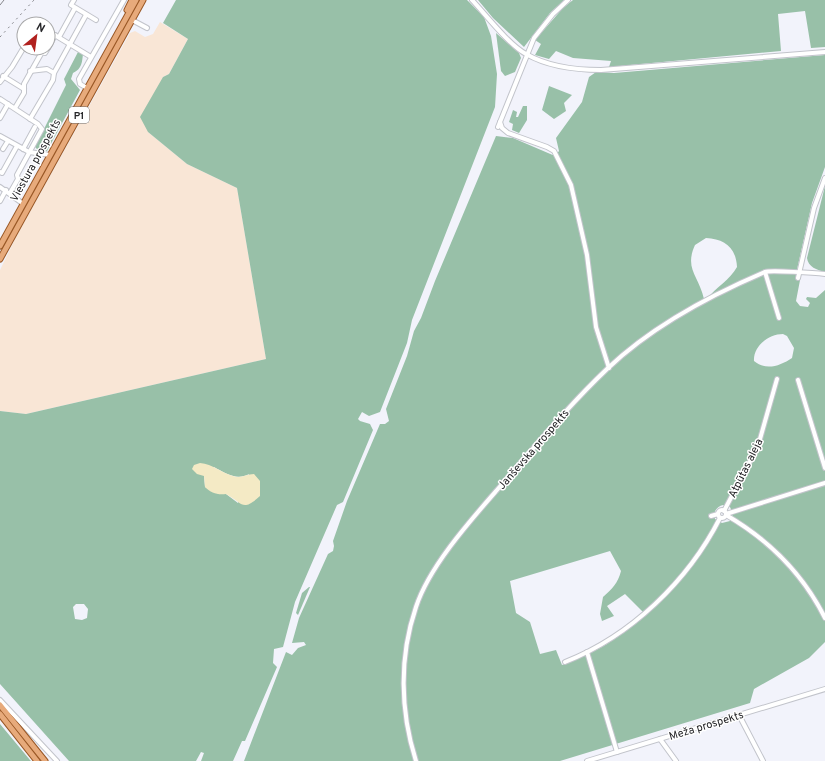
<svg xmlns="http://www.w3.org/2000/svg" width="825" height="761" font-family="Overpass,sans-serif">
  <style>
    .industrial { fill: #f9e6d6 }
    .forest { fill: #98c0a8; fill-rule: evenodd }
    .sand { fill: #f4eac5 }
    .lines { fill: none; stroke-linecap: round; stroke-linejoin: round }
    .minor-casing { stroke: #c2c4cb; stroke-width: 6 }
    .major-casing { stroke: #995725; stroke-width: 7 }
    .minor { stroke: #fff; stroke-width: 4 }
    .major { stroke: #e7aa7b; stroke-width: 5 }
    .tram { stroke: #85868b; stroke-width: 1 }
    .rail { stroke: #85868b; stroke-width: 1; stroke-dasharray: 2 4; stroke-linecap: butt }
    .labels { text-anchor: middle; stroke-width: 3; stroke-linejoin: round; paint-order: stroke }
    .shield { fill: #fff; stroke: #666668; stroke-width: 1 }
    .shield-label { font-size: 10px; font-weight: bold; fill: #252528 }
    .street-label { font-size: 11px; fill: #252528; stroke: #fff }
  </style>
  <rect width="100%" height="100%" fill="#f2f3fb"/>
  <!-- industrial -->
  <path class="industrial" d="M160,22L188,39L169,74L163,77L148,132L187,164L237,188L266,359L26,414L0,411V270L17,235L130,33L135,31L145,37L153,34Z"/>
  <!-- forest -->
  <g class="forest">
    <path d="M176,0H467L484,17L491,36L497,74L495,107L412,320L407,343L380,412L369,416L362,412L358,419L360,421L370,424L373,430L343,502L337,505L295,602L283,647L274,649L273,663L277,667L245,741H242L233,761H201L204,753L201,752L196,761H69L0,684V411L26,414L266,359L237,188L187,164L148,132L140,117L163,77L169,74L188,39L163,23ZM214,467C225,473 237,481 249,474L238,503L226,494H219L205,487L204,476ZM76,604H84L88,609L87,618L82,620L75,619L73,607Z"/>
    <path d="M478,0H564L550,13L524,47L493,18Z"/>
    <path d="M573,0H825V47L811,48L805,11L778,14L781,51L609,67L611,61L573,58L556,51L549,59L535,55L541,44L535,40L563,8Z"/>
    <path d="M496,33L519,53L521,58L515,72L505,76L501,71Z"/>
    <path d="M78,52L83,54C82,62 82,69 73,73L71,79L80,90L47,151L40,152L35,147L66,85L64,79Z"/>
    <path d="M825,55V167L812,203L796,274L801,275L796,301L800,306L808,307L810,303L806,299L807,297L816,298L825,290V642L809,658L754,689L750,703L560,761H244L286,652L292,655L298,648L306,645L304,642L292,643L299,618L328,554L333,551L334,546L333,541L347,501L380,424H385L389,421L386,409L407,356L414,331L421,318L435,281L496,136L513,138L555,156L559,151L556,138L582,102L589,77L596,72L614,73ZM706,238C724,239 736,247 737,267C730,280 716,287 707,299H704C699,276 684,269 695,245ZM783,334L787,336L794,348L792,358C780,366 766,371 754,361C753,346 769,334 783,334ZM723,505L730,507L733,514L730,521L722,523L715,519C713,512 716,507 723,505ZM610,551L621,571C618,583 612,589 603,597L600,614L602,621L614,616L607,606L625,594L646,615C617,639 598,652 562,665L556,650L540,654L530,622L516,613L510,581Z"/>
    <path d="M549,86L572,95L564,103L566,111L554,119L542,110Z"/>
    <path d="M523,106H527V120L519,133L512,130L513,124L509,122L513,110L517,112L516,117H518Z"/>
    <path d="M825,186V272C817,270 808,267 807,258Z"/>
    <path d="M309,587H310L298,615L296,613L302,593Z"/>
    <path d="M0,724L30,760L31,761H0Z"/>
  </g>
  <!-- sand -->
  <path class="sand" d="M200,463C213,464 221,473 233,476C241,479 246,474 254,474L260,481V496C242,512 244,504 226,494C217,495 211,493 205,487L204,476L197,474L192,469L194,465Z"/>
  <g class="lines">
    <!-- minor casing -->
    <g class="minor-casing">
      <g id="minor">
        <path d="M74,0L71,5L96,20"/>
        <path d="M472,0C486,15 509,45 526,54C547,66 577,70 601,70L825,52"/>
        <path d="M132,20L147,28"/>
        <path d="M48,31L91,57"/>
        <path d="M59,37L75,8"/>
        <path d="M36,48L42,52"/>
        <path d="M48,48L55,35"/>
        <path d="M30,71L47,69L54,73"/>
        <path d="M3,76L24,89"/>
        <path d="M0,82L12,67L24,47"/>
        <path d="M87,88L80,84L79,79L124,0"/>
        <path d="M0,99L38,124L42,129L17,175L18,179L10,193"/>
        <path d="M15,108L24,93V84L42,52L45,53L48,48"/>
        <path d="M0,118L8,104"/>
        <path d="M30,119L53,80L54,73L86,15"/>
        <path d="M500,122L502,128L508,133L547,147L554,151L571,185L587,255L596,327L609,368"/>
        <path d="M498,127L534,38L553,14L568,0"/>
        <path d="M0,136L29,152L50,155"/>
        <path d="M3,149L8,141"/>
        <path d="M23,149L35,127"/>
        <path d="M0,172L2,173L17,146"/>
        <path d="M0,187L22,203"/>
        <path d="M0,201L6,190"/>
        <path d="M765,272L779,318"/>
        <path d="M798,278L814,208L825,178"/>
        <path d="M798,380L825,468"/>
        <circle cx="722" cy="514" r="4"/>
        <path d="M724,511L758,446L777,379"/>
        <path d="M726,514L825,483"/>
        <path d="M726,515C769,540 803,574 825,618"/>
        <path d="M711,516L718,514"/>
        <path d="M587,652L617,752"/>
        <path d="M565,662C631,636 688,581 720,518"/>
        <path d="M0,700L57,761"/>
        <path d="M739,715L763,761"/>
        <path d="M660,739L676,761"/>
        <path d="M416,761C400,711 399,657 416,607C429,567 469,522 497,490C533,449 567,407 607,369C650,328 711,295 765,272C770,270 816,273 825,274"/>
        <path d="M587,761L825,689"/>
      </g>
    </g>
    <!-- major casing -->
    <g class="major-casing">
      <g id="major">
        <path d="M127,10L132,0"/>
        <path d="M0,246L136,0"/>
        <path d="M0,259L143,0"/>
        <path d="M0,705L45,761"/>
        <path d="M0,714L37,761"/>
      </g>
    </g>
    <!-- minor -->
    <use href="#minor" class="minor"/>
    <!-- major -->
    <use href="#major" class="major"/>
    <!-- tram -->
    <path class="tram" d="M0,5L4,0"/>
    <!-- rail -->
    <path class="rail" d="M0,37L34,0"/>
  </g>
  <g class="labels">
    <!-- shield labels -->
    <rect class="shield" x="69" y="107" width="20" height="16" rx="3"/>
    <g class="shield-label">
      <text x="79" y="119">P1</text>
    </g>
    <!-- street labels -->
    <g class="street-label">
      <text transform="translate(35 160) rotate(-61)" y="4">Viestura prospekts</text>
      <text transform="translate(533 449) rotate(-49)" y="4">Janševska prospekts</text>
      <text transform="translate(745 468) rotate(-64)" y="4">Atpūtas aleja</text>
      <text transform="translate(706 725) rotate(-17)" y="4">Meža prospekts</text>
    </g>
  </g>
  <!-- north arrow -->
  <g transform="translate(36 36) rotate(29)"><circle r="19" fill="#ffffff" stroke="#a8a8a9"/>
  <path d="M0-3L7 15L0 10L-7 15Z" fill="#b1211e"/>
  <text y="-6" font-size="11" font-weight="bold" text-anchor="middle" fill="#252528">N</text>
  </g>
</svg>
